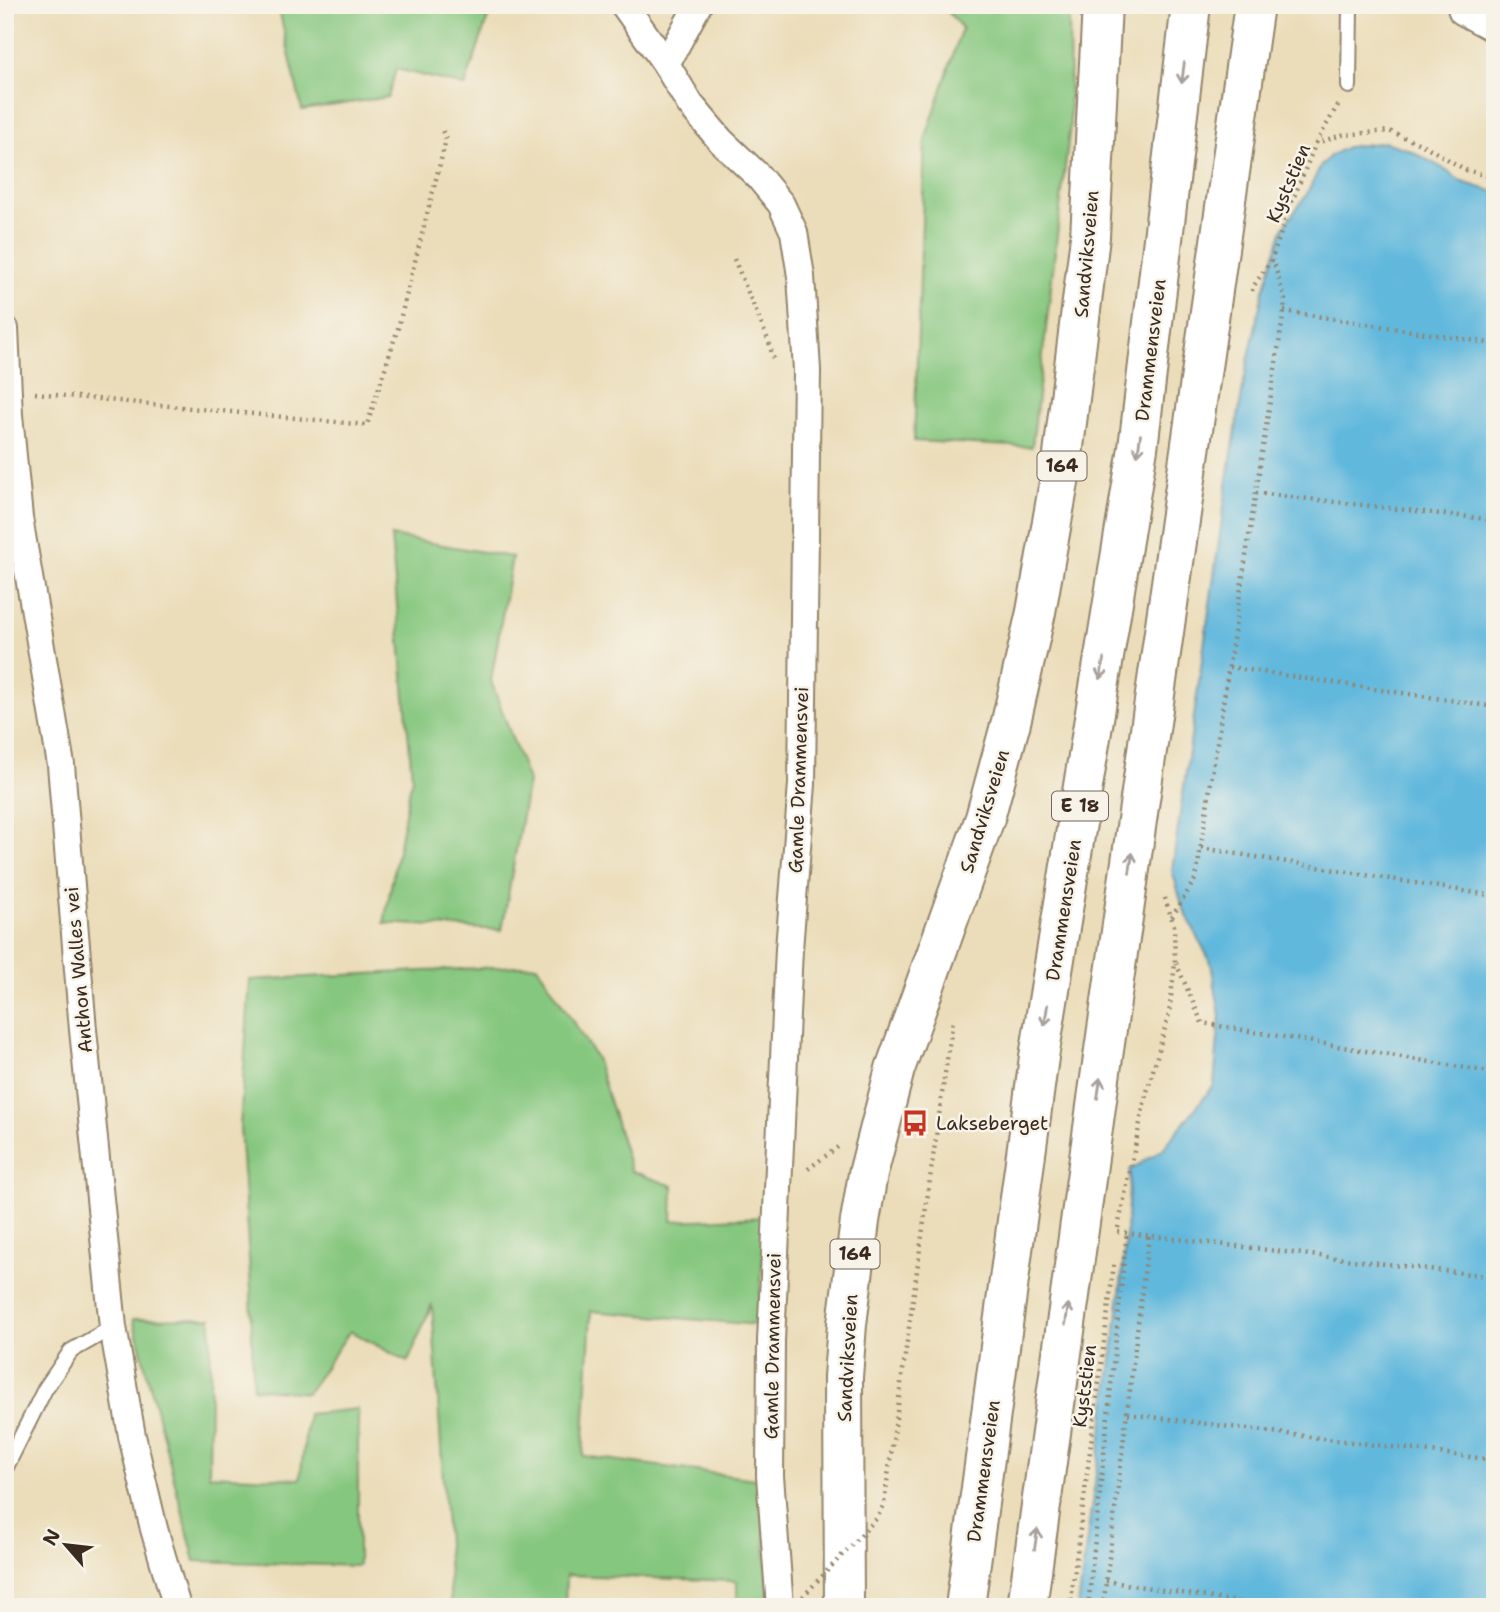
<svg xmlns="http://www.w3.org/2000/svg" width="1500" height="1612" font-family="'Shantell Sans',sans-serif">
  <style>
    .green { fill: #86c77f; stroke: #60784e; stroke-width: 2 }
    .water { fill: #60b8dd; stroke: #4e717e; stroke-width: 2 }
    .lines { fill: none; stroke-linecap: round; stroke-linejoin: round }
    .lane-casing { stroke: #93846c; stroke-width: 18 }
    .street-casing { stroke: #93846c; stroke-width: 30 }
    .primary-casing { stroke: #93846c; stroke-width: 42 }
    .highway-casing { stroke: #93846c; stroke-width: 42 }
    .path { stroke: #93846c; stroke-width: 4.5; stroke-dasharray: 2 5; stroke-linecap: butt }
    .lane { stroke: #fff; stroke-width: 14 }
    .street { stroke: #fff; stroke-width: 26 }
    .primary { stroke: #fff; stroke-width: 38 }
    .highway { stroke: #fff; stroke-width: 38 }
    .path-bridge { stroke: #93846c; stroke-width: 4.5; stroke-dasharray: 2 5; stroke-linecap: butt }
    .oneway { stroke: #a79f9a }
    .labels { text-anchor: middle; stroke-width: 5; stroke-linejoin: round; paint-order: stroke }
    .shield { fill: #f7f3e8; stroke: #73665b; stroke-width: 2 }
    .shield-label { font-size: 18px; font-weight: bold; fill: #3b2a1e }
    .street-label { font-size: 19px; fill: #3b2a1e; stroke: #f7f3e8 }
    .poi-label { font-size: 19px; fill: #3b2a1e; stroke: #f7f3e8; text-anchor: start }
  </style>
  <rect width="100%" height="100%" fill="#f7f3e8"/>
  <filter id="ink" filterUnits="userSpaceOnUse"><feTurbulence type="fractalNoise" baseFrequency=".0143" numOctaves="2"/><feDisplacementMap in="SourceGraphic" scale="14" xChannelSelector="R" yChannelSelector="G"/><feConvolveMatrix kernelMatrix="1 2 1 2 8 2 1 2 1" color-interpolation-filters="sRGB"/></filter>
  <filter id="wash" filterUnits="userSpaceOnUse"><feTurbulence type="fractalNoise" baseFrequency=".00686" numOctaves="4" result="noise"/><feDisplacementMap in="SourceGraphic" scale="28" xChannelSelector="R" yChannelSelector="G"/><feGaussianBlur stdDeviation="1.57" result="paint"/><feColorMatrix in="noise" values="0 0 0 0 0 0 0 0 0 0 0 0 0 0 0 0 0 1.4 0 .05"/><feComposite in="paint" operator="in"/></filter>
  <g filter="url(#wash)">
    <rect width="100%" height="100%" fill="#ebddb9"/>
    <!-- green -->
    <g class="green">
      <path d="M278,5H492L465,86L396,69L388,97L302,110Z"/>
      <path d="M942,5H1069L1070,125L1032,447L914,441L925,140L962,28Z"/>
      <path d="M391,536L512,557L491,681L528,781L502,930L384,923L412,777Z"/>
      <path d="M537,965L596,1058L631,1171L673,1186L672,1221L766,1217L758,1325L591,1311L583,1456L762,1480L769,1607H737V1581L566,1575L565,1607H451L432,1304L408,1362L350,1331L307,1393L253,1388L251,1290L240,1127L250,980Z"/>
      <path d="M211,1318L209,1475L300,1479L308,1414L358,1409V1566L195,1561L133,1319Z"/>
    </g>
    <!-- water -->
    <path class="water" d="M1385,142L1407,149L1441,167L1462,182L1495,192V1607H1078C1096,1461 1123,1317 1130,1170L1162,1150L1214,1085L1220,1015L1211,963L1183,908L1172,870L1229,471L1244,381L1262,296L1283,228L1307,194L1320,167L1330,156L1347,147Z"/>
  </g>
  <g filter="url(#ink)">
    <g class="lines">
      <!-- lane casing -->
      <g class="lane-casing">
        <g id="lane">
          <path d="M1349,86L1350,5"/>
          <path d="M5,1469L45,1389L71,1351L113,1327"/>
        </g>
      </g>
      <!-- street casing -->
      <g class="street-casing">
        <g id="street">
          <path d="M624,5L666,64L690,104L721,141L758,176L781,204L794,232L801,276L807,370L802,784L789,949L771,1341L770,1476L780,1607"/>
          <path d="M1460,5L1462,11L1495,29"/>
          <path d="M666,64L698,5"/>
          <path d="M5,329L9,415L19,518L61,765L83,1030L113,1327L132,1436L154,1529L177,1607"/>
        </g>
      </g>
      <!-- primary casing -->
      <g class="primary-casing">
        <path id="primary" d="M844,1607L843,1377L847,1324L860,1221L868,1174L895,1069L985,818L1011,722L1036,612L1061,471L1090,237L1102,5"/>
      </g>
      <!-- highway casing -->
      <g class="highway-casing">
        <g id="highway">
          <path d="M965,1607L1039,1057L1138,448L1191,5"/>
          <path d="M1027,1607L1098,1092L1254,5"/>
        </g>
      </g>
      <!-- path -->
      <g class="path">
        <path d="M1316,143L1338,105"/>
        <path d="M734,259L769,342L774,362"/>
        <path d="M1252,291L1253,287L1272,259L1289,209L1316,143L1342,135L1389,131L1425,146L1466,170L1495,178"/>
        <path d="M1284,311L1495,344"/>
        <path d="M35,393L367,425L398,328L446,140L442,130"/>
        <path d="M1256,493L1495,520"/>
        <path d="M1229,667L1495,707"/>
        <path d="M1201,848L1495,896"/>
        <path d="M1172,917L1196,878L1284,311L1285,300L1273,260"/>
        <path d="M1176,963L1202,1023L1495,1073"/>
        <path d="M944,1080L953,1020"/>
        <path d="M808,1169L838,1147"/>
        <path d="M1118,1228L1145,1099L1169,1014L1175,963L1174,926L1164,895"/>
        <path d="M1118,1232L1495,1277"/>
        <path d="M1128,1414L1495,1460"/>
        <path d="M1106,1581L1270,1607"/>
        <path d="M1070,1607L1114,1264"/>
        <path d="M1088,1607L1127,1232"/>
        <path d="M1103,1607L1149,1234"/>
      </g>
      <!-- lane -->
      <use href="#lane" class="lane"/>
      <!-- street -->
      <use href="#street" class="street"/>
      <!-- primary -->
      <use href="#primary" class="primary"/>
      <!-- highway -->
      <use href="#highway" class="highway"/>
      <!-- path-bridge -->
      <path class="path-bridge" d="M793,1607L877,1518L884,1504L944,1080"/>
    </g>
    <!-- one-way arrows -->
    <defs><path id="oneway-shaft" d="M-6 0H5M1.5-3L5.5 0L1.5 3" fill="none" stroke-width="1.6" stroke-linecap="round" stroke-linejoin="round" transform="scale(1.75)"/></defs>
    <g class="oneway">
      <use href="#oneway-shaft" transform="translate(1183 73) rotate(97)"/>
      <use href="#oneway-shaft" transform="translate(1139 445) rotate(98)"/>
      <use href="#oneway-shaft" transform="translate(1102 669) rotate(99)"/>
      <use href="#oneway-shaft" transform="translate(1131 863) rotate(-82)"/>
      <use href="#oneway-shaft" transform="translate(1046 1015) rotate(99)"/>
      <use href="#oneway-shaft" transform="translate(1099 1088) rotate(-82)"/>
      <use href="#oneway-shaft" transform="translate(1067 1314) rotate(-82)"/>
      <use href="#oneway-shaft" transform="translate(1036 1539) rotate(-82)"/>
    </g>
  </g>
  <!-- icons -->
  <defs>
    <g id="bus-bare" transform="scale(2.1)"><path d="M-5-6H5V4H4V6H2V4H-2V6H-4V4H-5ZM-3.5-4V0h7V-4ZM-3.5 1.2v1.5H-2V1.2ZM2 1.2v1.5H3.5V1.2Z" fill="#c8321e" stroke="#f7f3e8" stroke-width="2.5" paint-order="stroke"/></g>
  </defs>
  <g fill-rule="evenodd">
    <use href="#bus-bare" x="915" y="1123"/>
  </g>
  <g class="labels">
    <!-- shield labels -->
    <g class="shield">
      <rect x="1037.5" y="451.5" width="49" height="29" rx="5"/>
      <rect x="1052" y="791.5" width="56" height="29" rx="5"/>
      <rect x="830.5" y="1239.5" width="49" height="29" rx="5"/>
    </g>
    <g class="shield-label">
      <text x="1062" y="472">164</text>
      <text x="1080" y="812">E 18</text>
      <text x="855" y="1260">164</text>
    </g>
    <!-- street labels -->
    <g class="street-label">
      <text transform="translate(1288 183) rotate(-67)" y="7">Kyststien</text>
      <text transform="translate(1086 254) rotate(-85)" y="7">Sandviksveien</text>
      <text transform="translate(1150 350) rotate(-83)" y="7">Drammensveien</text>
      <text transform="translate(798 780) rotate(-88)" y="7">Gamle Drammensvei</text>
      <text transform="translate(984 811) rotate(-73)" y="7">Sandviksveien</text>
      <text transform="translate(1063 910) rotate(-81)" y="7">Drammensveien</text>
      <text transform="translate(78 970) rotate(-95)" y="7">Anthon Walles vei</text>
      <text transform="translate(772 1346) rotate(-89)" y="7">Gamle Drammensvei</text>
      <text transform="translate(847 1358) rotate(-87)" y="7">Sandviksveien</text>
      <text transform="translate(1084 1386) rotate(-83)" y="7">Kyststien</text>
      <text transform="translate(983 1471) rotate(-82)" y="7">Drammensveien</text>
    </g>
    <!-- poi labels -->
    <g class="poi-label">
      <text x="936" y="1130">Lakseberget</text>
    </g>
  </g>
  <!-- margin -->
  <rect width="1500" height="1612" fill="none" stroke="#f7f3e8" stroke-width="28"/>
  <!-- north arrow -->
  <g transform="translate(66 1545) rotate(298)" stroke="#f7f3e8" stroke-width="5" paint-order="stroke">
  <path d="M0-5L12 26L0 18L-12 26Z" fill="#3b2a1e"/>
  <text y="-10" font-size="19" font-weight="bold" text-anchor="middle" fill="#3b2a1e">N</text>
  </g>
</svg>
